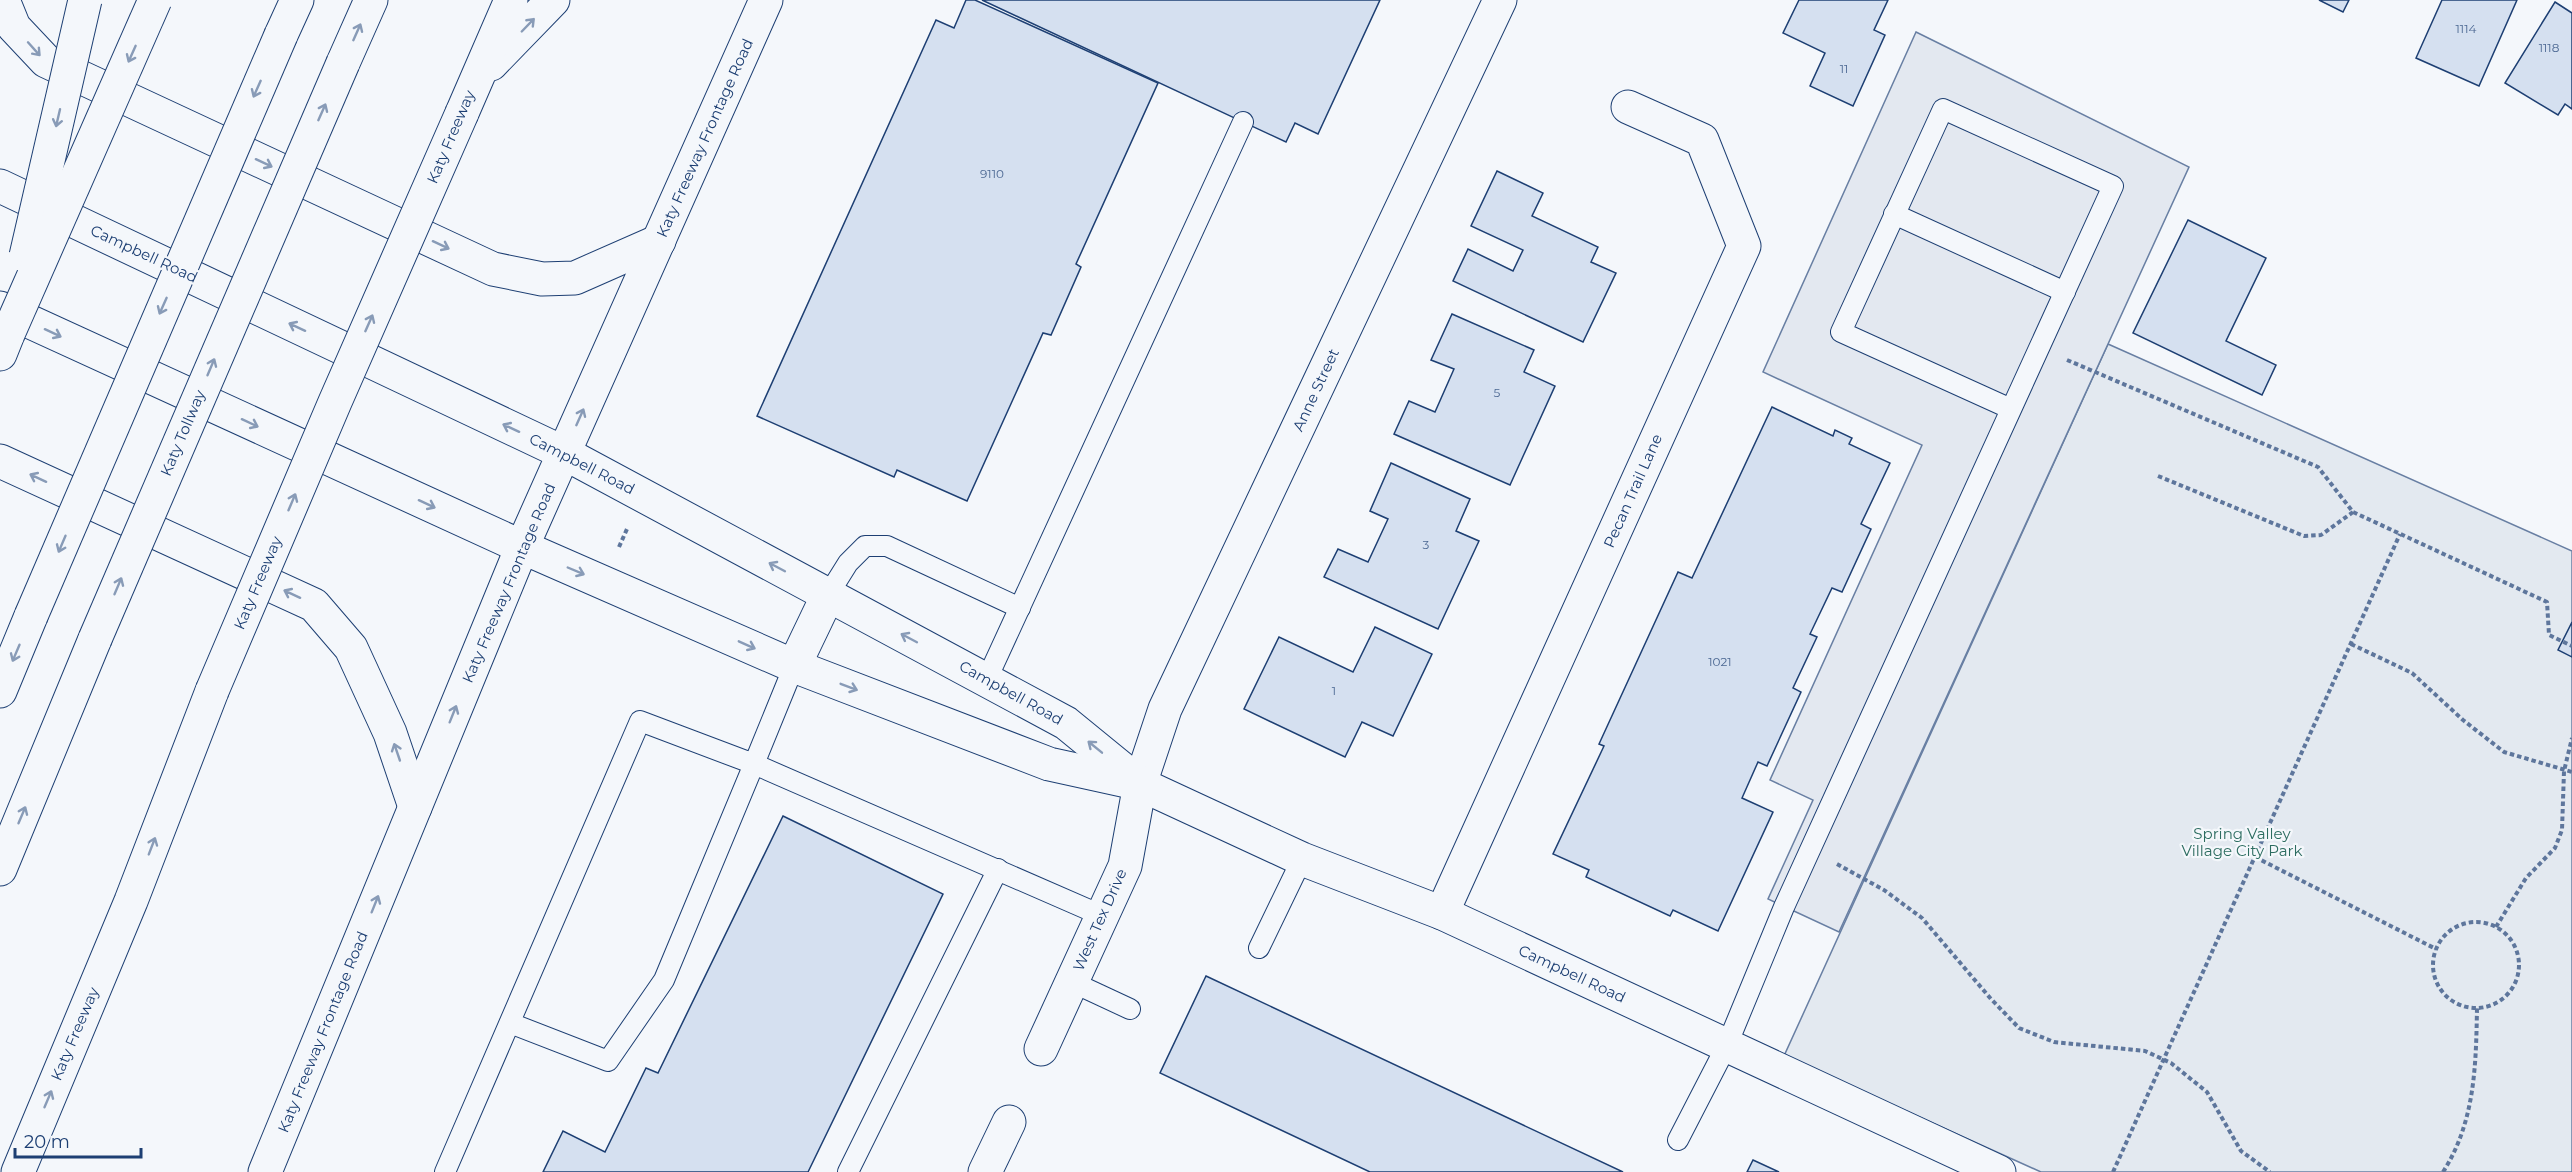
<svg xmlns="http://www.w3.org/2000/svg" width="2572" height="1172" font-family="Montserrat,sans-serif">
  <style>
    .green { fill: #e3e9f0; stroke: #687fa3; stroke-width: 1.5 }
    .parking { fill: #e3e8f0; stroke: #687fa3; stroke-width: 1.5 }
    .building { fill: #d5e0f0; stroke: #1d3f73; stroke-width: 1.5 }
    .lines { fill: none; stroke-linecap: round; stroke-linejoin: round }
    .lane-casing { stroke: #1d3f73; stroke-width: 22 }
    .street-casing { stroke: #1d3f73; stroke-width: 35 }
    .secondary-casing { stroke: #1d3f73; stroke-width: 35 }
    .highway-casing { stroke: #1d3f73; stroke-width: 35 }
    .path { stroke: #5e769c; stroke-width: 4; stroke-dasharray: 4.5 3; stroke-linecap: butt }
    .lane { stroke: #f4f7fb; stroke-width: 20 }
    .street { stroke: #f4f7fb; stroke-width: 33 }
    .secondary { stroke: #f4f7fb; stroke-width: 33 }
    .highway { stroke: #f4f7fb; stroke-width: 33 }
    .highway-bridge-casing { stroke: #1d3f73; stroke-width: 35; stroke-linecap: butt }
    .highway-bridge { stroke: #f4f7fb; stroke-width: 33 }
    .oneway { stroke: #889bb7 }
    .labels { text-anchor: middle; stroke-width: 4.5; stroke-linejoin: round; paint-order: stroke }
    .number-label { font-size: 12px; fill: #4b6792 }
    .street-label { font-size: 15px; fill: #1d3f73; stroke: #f4f7fb }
    .park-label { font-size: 15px; fill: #2c6c60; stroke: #f4f7fb }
  </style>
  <rect width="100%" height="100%" fill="#f4f7fb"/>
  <!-- green -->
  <path class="green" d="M2108,344L2572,551V1172H2041L1784,1056Z"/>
  <!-- parking -->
  <path class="parking" d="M1916,32L2189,167L1839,932L1768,899L1813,800L1770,780L1922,445L1763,372Z"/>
  <!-- building -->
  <g class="building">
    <path d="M966,0H975L1158,83L1076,264L1081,267L1051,335L1043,333L967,501L897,470L894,477L757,416L936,20L954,28Z"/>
    <path d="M982,0H1380L1318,134L1295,123L1286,142Z"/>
    <path d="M1799,0H1888L1874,30L1885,35L1853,106L1810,86L1825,53L1783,33Z"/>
    <path d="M2319,0H2349L2343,12Z"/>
    <path d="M2442,0H2517L2479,86L2416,58Z"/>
    <path d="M2555,2L2572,13V109L2565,104L2558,115L2505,83Z"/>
    <path d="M1497,171L1543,193L1532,216L1598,247L1591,262L1616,273L1583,342L1453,281L1468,249L1513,271L1523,250L1471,226Z"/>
    <path d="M2188,220L2266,258L2226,341L2276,365L2262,395L2133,333Z"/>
    <path d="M1452,314L1534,350L1524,372L1555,386L1510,485L1394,434L1409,401L1435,412L1454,369L1431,360Z"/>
    <path d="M1772,407L1833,436L1835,430L1852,438L1849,444L1890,463L1861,524L1871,529L1842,592L1832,588L1810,634L1817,637L1793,688L1801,692L1767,766L1758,762L1742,798L1773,812L1718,931L1673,910L1670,916L1586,877L1589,870L1553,854L1604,746L1599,744L1678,572L1692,578Z"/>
    <path d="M1391,463L1470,499L1456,531L1479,541L1438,629L1324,577L1338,549L1368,562L1388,519L1370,511Z"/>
    <path d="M2572,622V657L2558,650Z"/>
    <path d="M1375,627L1432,654L1393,736L1362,722L1345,757L1244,709L1279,637L1353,672Z"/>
    <path d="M783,816L943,894L808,1172H543L563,1131L605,1152L646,1068L658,1073Z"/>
    <path d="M1206,976L1623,1172H1370L1160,1073Z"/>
    <path d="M1753,1160L1779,1172H1747Z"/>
  </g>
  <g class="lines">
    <!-- lane casing -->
    <g class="lane-casing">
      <g id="lane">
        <path d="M1894,214L2065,292"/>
        <path d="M828,595L848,563L865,546H887L1020,608"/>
        <path d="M986,681L1243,122"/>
        <path d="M1259,948L1302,859"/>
        <path d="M1072,982L1130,1009"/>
        <path d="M510,1023L608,1061L664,980L754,764L1103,916"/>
        <path d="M1678,1140L1727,1045L1784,907L2113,186L1943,109L1841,332L2011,409"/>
        <path d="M445,1172L640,721L754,764L794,666"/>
        <path d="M848,1172L998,869"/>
      </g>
    </g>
    <!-- street casing -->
    <g class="street-casing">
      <g id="street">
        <path d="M1442,913L1744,246L1702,140L1628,107"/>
        <path d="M1041,1049L1125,866L1140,784L1165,709L1500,0"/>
        <path d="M985,1172L1009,1122"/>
      </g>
    </g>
    <!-- secondary casing -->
    <g class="secondary-casing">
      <g id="secondary">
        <path d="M3,0L14,27L46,61L493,269L542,279L575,278L659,241"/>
        <path d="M0,186L564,453L1066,723L1137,781"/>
        <path d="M0,308L522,547L794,666L1049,764L1140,784L1302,859L1442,913L1999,1172"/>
        <path d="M0,461L314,605L351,648L390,733L415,807"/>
        <path d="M794,666L828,595"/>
        <path d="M265,1172L522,547L766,0"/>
      </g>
    </g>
    <!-- highway casing -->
    <g class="highway-casing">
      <g id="highway">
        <path d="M281,35L297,0"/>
        <path d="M343,63L371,0"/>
        <path d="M491,64L553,0"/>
        <path d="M462,113L511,0"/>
        <path d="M0,354L8,334"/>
        <path d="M0,691L31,616"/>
        <path d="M0,869L95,639"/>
        <path d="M18,1172L131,901L212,691"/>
      </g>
    </g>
    <!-- path -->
    <g class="path">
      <path d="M2067,360L2318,467L2353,512L2547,602L2549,635L2572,646"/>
      <path d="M2158,476L2304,536L2321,535L2353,512"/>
      <path d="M619,547L627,529"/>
      <path d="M2351,644L2412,673L2463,720L2504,752L2572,772"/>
      <path d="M2255,857L2436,949"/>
      <path d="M1837,864L1884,890L1922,918L1991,999L2019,1028L2054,1042L2145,1051L2171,1063L2207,1092L2241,1151L2270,1172"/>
      <circle cx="2476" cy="965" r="43"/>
      <path d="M2496,927L2526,878L2555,848L2562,830L2564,771L2572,738"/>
      <path d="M2113,1172L2400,534"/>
      <path d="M2443,1172C2475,1122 2476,1066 2477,1008"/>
    </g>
    <!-- lane -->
    <use href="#lane" class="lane"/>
    <!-- street -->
    <use href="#street" class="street"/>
    <!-- secondary -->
    <use href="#secondary" class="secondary"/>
    <!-- highway -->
    <use href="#highway" class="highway"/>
    <!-- highway-bridge casing -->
    <g class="highway-bridge-casing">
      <g id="highway-bridge">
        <path d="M26,256L85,0"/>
        <path d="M8,334L155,0"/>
        <path d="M31,616L281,35"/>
        <path d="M95,639L343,63"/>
        <path d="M212,691L335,402L462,113"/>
      </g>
    </g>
    <!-- highway-bridge -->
    <use href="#highway-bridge" class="highway-bridge"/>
  </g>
  <!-- one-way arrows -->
  <defs><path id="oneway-shaft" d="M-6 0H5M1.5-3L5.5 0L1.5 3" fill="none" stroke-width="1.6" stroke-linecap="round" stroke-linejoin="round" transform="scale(1.5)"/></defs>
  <g class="oneway">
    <use href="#oneway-shaft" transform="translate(528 25) rotate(-46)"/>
    <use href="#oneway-shaft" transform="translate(357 32) rotate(-66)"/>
    <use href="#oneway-shaft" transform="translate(34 49) rotate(48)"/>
    <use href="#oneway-shaft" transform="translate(132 54) rotate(114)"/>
    <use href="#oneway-shaft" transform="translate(257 89) rotate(114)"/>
    <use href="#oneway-shaft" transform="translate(322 112) rotate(-66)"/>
    <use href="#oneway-shaft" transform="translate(58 118) rotate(103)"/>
    <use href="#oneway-shaft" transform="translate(264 163) rotate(25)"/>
    <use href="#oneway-shaft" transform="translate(441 245) rotate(25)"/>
    <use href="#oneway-shaft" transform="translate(163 306) rotate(114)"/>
    <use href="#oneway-shaft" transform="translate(369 323) rotate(-66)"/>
    <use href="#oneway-shaft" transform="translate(297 327) rotate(-155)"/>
    <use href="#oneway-shaft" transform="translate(53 333) rotate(25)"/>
    <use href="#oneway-shaft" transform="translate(211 367) rotate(-67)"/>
    <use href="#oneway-shaft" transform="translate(580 417) rotate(-66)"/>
    <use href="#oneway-shaft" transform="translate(250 423) rotate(25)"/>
    <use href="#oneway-shaft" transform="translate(511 428) rotate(-155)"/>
    <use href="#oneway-shaft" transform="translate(38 478) rotate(-155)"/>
    <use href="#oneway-shaft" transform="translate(292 502) rotate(-67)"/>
    <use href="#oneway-shaft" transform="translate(427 504) rotate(25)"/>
    <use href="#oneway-shaft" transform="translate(62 544) rotate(113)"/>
    <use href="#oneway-shaft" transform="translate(777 567) rotate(-152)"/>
    <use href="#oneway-shaft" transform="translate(576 571) rotate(23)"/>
    <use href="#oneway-shaft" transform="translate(118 586) rotate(-67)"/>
    <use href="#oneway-shaft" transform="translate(292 594) rotate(-155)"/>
    <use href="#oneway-shaft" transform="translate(909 638) rotate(-152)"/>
    <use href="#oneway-shaft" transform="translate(747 645) rotate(24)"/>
    <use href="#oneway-shaft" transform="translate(16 653) rotate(113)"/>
    <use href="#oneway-shaft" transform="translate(849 687) rotate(21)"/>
    <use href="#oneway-shaft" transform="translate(453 714) rotate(-68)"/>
    <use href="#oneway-shaft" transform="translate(1095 747) rotate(-141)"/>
    <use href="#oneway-shaft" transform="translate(397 752) rotate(-109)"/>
    <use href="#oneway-shaft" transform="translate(22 815) rotate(-67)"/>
    <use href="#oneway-shaft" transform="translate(152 846) rotate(-69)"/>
    <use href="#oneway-shaft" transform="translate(375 904) rotate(-68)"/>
    <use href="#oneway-shaft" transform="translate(48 1099) rotate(-67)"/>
  </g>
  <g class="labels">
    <!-- number labels -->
    <g class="number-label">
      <text x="2466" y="33">1114</text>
      <text x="2549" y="52">1118</text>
      <text x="1844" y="73">11</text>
      <text x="992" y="178">9110</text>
      <text x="1497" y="397">5</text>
      <text x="1426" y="549">3</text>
      <text x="1720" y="666">1021</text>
      <text x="1334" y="695">1</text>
    </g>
    <!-- street labels -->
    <g class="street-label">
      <text transform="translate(451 137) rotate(-67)" y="5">Katy Freeway</text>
      <text transform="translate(705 138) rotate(-66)" y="5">Katy Freeway Frontage Road</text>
      <text transform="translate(144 254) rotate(25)" y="5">Campbell Road</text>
      <text transform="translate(1316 390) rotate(-65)" y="5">Anne Street</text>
      <text transform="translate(183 433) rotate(-67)" y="5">Katy Tollway</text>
      <text transform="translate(582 464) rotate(27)" y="5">Campbell Road</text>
      <text transform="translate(1633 491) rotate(-66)" y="5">Pecan Trail Lane</text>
      <text transform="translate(258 583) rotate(-67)" y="5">Katy Freeway</text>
      <text transform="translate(509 583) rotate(-67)" y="5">Katy Freeway Frontage Road</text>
      <text transform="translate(1011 693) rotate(29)" y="5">Campbell Road</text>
      <text transform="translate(1100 920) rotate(-66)" y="5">West Tex Drive</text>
      <text transform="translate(1572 974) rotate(25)" y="5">Campbell Road</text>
      <text transform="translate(323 1032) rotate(-68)" y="5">Katy Freeway Frontage Road</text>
      <text transform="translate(75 1034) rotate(-67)" y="5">Katy Freeway</text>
    </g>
    <!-- park labels -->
    <g class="park-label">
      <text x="2242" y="839">Spring Valley<tspan x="2242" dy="17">Village City Park</tspan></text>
    </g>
  </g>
  <!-- scale -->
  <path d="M15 1148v9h126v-9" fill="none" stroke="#1d3f73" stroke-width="3"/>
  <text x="24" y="1148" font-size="18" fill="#1d3f73" stroke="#f4f7fb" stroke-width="4.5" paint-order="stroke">20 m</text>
</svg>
